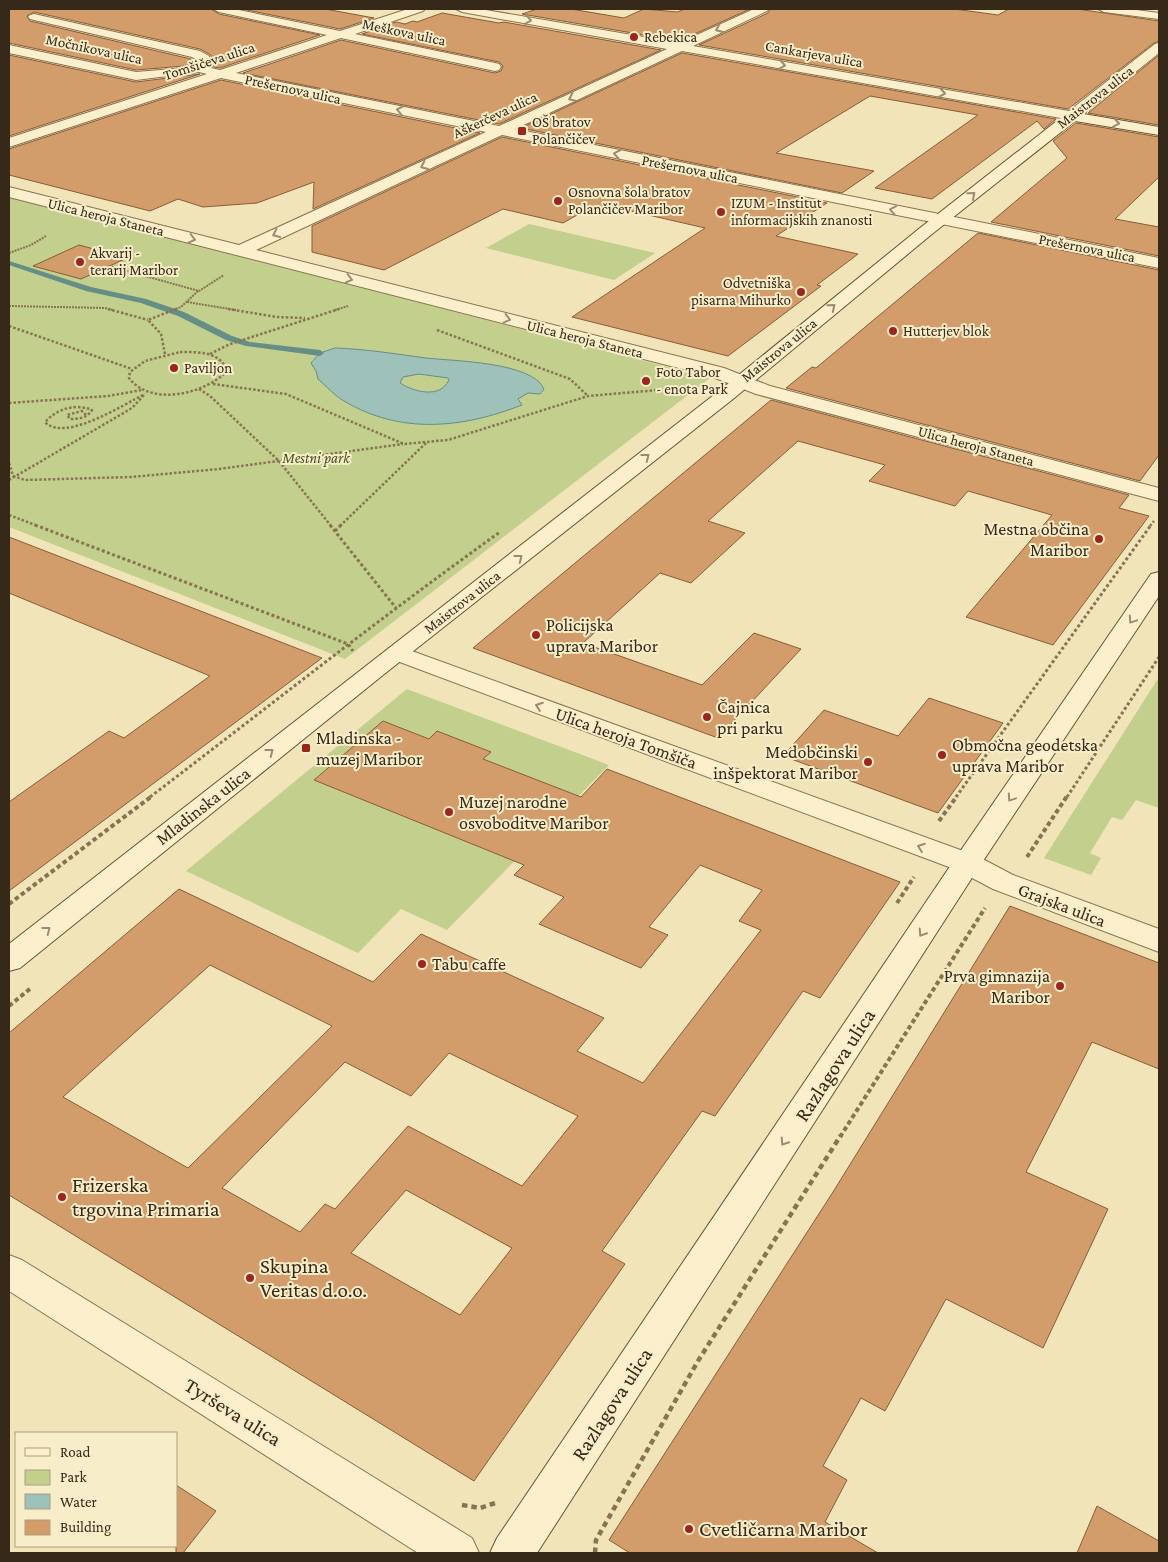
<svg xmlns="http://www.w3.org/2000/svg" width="1168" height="1562" font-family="'Crimson Pro',serif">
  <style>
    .green { fill: #c3cf8d }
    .water { fill: #9ec1b9; stroke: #658e87; fill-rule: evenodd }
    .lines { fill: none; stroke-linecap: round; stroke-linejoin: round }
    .stream { fill: #658e87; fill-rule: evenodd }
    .building { fill: #d39d6b; stroke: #895c36; fill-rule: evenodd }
    .street-casing { stroke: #887352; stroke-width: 2 }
    .secondary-casing { stroke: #6a5336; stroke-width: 2 }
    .path-far4 { stroke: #887352; stroke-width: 2; stroke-dasharray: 2 1; stroke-linecap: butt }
    .path-far3 { stroke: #887352; stroke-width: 2.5; stroke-dasharray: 2.5 2; stroke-linecap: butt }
    .path-far2 { stroke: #887352; stroke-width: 3; stroke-dasharray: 3 2.5; stroke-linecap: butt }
    .path-far1 { stroke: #887352; stroke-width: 4; stroke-dasharray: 4.5 3; stroke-linecap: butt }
    .path { stroke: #887352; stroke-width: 4.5; stroke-dasharray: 5.5 4; stroke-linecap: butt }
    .street { fill: #fcf0cc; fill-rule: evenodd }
    .secondary { fill: #fcf0cc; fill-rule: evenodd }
    .oneway { stroke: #998c72 }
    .poi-dot { fill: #9c251e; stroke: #f8edc9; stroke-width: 2 }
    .labels { text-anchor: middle; stroke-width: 4; stroke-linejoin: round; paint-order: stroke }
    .far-street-label { font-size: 15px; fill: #362919; stroke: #f8edc9 }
    .far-poi-label { font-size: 15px; fill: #362919; stroke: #f8edc9; text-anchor: start }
    .far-park-label { font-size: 15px; font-style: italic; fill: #43541e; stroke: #f8edc9 }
    .poi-label { font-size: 18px; fill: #362919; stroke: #f8edc9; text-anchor: start }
    .street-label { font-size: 18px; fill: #362919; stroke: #f8edc9 }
    .near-street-label { font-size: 21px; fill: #362919; stroke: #f8edc9 }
    .near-poi-label { font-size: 21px; fill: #362919; stroke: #f8edc9; text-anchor: start }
  </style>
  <rect width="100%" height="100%" fill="#f1e4b9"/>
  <!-- green -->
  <g class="green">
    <path d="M9,196L710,378L345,659L9,527Z"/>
    <path d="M529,224L655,253L614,280L486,248Z"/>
    <path d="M1159,677V808L1136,800L1122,820L1112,817L1090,853L1101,858L1091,875L1044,858Z"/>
    <path d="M407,689L609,765L447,930L401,909L358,953L186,871Z"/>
  </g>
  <!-- water -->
  <path class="water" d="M335,348C366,349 396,354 426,358C453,361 533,362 544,389L540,394L528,393L518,399L522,405C463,428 401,435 344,401C335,396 326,386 318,379L316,371L311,363L320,353ZM419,374L448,378L449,380C440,399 414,392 400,383L403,377Z"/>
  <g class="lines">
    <!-- stream -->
    <path class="stream" d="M9,261L91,287L146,299L184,312L232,336L250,342L320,350L324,353L320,356L246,346L226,340L178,316L141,303L86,291L9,265Z"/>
  </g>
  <!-- building -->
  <g class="building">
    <path d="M9,9H211L219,14L320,35L220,68L214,67L211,55L200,49L34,12L27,16L30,21L191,59L198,63L196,65L136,70L9,43Z"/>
    <path d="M242,9H325L374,18L340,29Z"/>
    <path d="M537,9H571L624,18L644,9L677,12L685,9H750L679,41L522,14Z"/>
    <path d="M771,9H954L998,15L1009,9H1077L1159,21V41L1154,43L1068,109L699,45L768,13Z"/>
    <path d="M442,13L499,23L504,22L661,50L499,124L243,73L341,40L495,73L501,71L503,66L499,62L362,34L396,22L405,24L413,21L417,22Z"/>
    <path d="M682,53L1056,119L1044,129L1037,121L932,199L875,188L978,115L870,96L776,153L874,171L842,193L521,128Z"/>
    <path d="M9,55L136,82L200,74L9,136Z"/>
    <path d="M1159,55V125L1088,113Z"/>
    <path d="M221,80L480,133L313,209L314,182L257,203L203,207L178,199L150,211L9,175V149Z"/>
    <path d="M1076,123L1159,137V177L1115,219L1159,227V256L991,222L1067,158L1053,141Z"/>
    <path d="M502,137L827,203L776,236L858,254L817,285L821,286L728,356L572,317L705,228L605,205L594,211L586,210L563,223L503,209L384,270L312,252V226Z"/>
    <path d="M978,233L1159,270V455L1140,481L786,388L812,367L816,368Z"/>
    <path d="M79,245L127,258L81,279L33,266Z"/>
    <path d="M771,400L1129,495L1119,508L1149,516L1053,645L966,617L1052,515L968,491L955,506L869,481L885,465L798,441L708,521L745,533L691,583L660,573L583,643L702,685L754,633L801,649L718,738L473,648Z"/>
    <path d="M9,537L322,658L9,891V802L109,731L124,738L210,676L9,593Z"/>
    <path d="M929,698L1003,723L938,813L783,756L824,710L898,736Z"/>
    <path d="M383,721L429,739L437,731L491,752L483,759L581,797L607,769L900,882L820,998L803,991L715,1116L702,1111L602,1251L625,1264L474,1481L9,1195V1033L179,889L373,982L421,934L604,1018L577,1051L643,1083L761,930L739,921L762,890L700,865L649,927L668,935L641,968L539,924L564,897L514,875L524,865L314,780ZM210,965L332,1026L188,1168L63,1097ZM449,1053L578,1116L522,1186L408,1126L335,1209L325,1204L300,1232L222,1188L345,1062L411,1096ZM406,1190L512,1248L460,1315L351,1253Z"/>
    <path d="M1010,906L1159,963V1069L1092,1042L1026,1172L1108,1209L1043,1348L946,1299L885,1411L861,1398L823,1466L847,1480L825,1522L878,1553H630L609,1540L833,1192Z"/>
    <path d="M176,1485L216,1511L183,1553H176Z"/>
    <path d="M1097,1506L1159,1541V1553H1077Z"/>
  </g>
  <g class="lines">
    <!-- street casing -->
    <g class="street-casing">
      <g id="street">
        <path d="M213,9H234L340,31L408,9H425L423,11L355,34L495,63L499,64L501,67L499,70L495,71L341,38L236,73L499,126L667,49L462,12L456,9H480L679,43L754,9H769L767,11L693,46L1069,111L1155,44L1159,43V53L1077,119L1072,120L682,51L515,129L1159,258V268L502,135L256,250L724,368L770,386L1159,488V501L756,394L710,376L9,197V187L239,245L486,132L221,78L9,147V138L207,74L199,72L136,80L9,53V45L136,72L197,67L200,64L199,61L192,57L30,19L28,17L30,15L34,14L200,51L209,56L213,65L211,68L220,70L327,35L219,12Z"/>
        <path d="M1098,9H1129L1159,13V19L1104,12Z"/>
        <path d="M398,646L977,856L1013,875L1159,929V952L993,889L957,870L389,658L386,653L389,648Z"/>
        <path d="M9,1255L22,1260L472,1538L479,1553H418L9,1291Z"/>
      </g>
    </g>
    <!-- secondary casing -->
    <g class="secondary-casing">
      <g id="secondary">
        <path d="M1072,112L1159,127V135L1075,121L932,234L733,399L383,675L20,968L9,971V944L719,391L920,228L1067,113Z"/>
        <path d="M1159,572V596L977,870L537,1553H490L497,1538L957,856L1151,574Z"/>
      </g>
    </g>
    <!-- path-far4 -->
    <g class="path-far4">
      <path d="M9,253L31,245L46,236"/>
      <path d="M109,266L199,291L224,275"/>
      <path d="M187,302L236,310"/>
      <path d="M9,306L105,308L113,310"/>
      <path d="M173,310L181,307L198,291"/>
      <path d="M335,310L348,306"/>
    </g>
    <!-- path-far3 -->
    <g class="path-far3">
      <path d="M108,309L148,320"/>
      <path d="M228,309L277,317L305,318"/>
      <path d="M9,326L132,369"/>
      <path d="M437,330L570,379L588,396"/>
      <path d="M180,352C198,352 220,351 227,371C205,394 151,407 129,378L130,372L145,361Z"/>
      <path d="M165,354L161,334L148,320L176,309"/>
      <path d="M210,354L230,344L339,309"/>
      <path d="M213,384L286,394L404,444L448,440L588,396L670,389"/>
      <path d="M199,389L210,396L279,461L331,526"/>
      <path d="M9,403L108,396L142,390"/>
      <path d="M86,415L82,411L67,415L70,419C79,419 87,418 92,410C75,403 57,409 45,422C65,443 124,404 145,394"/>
      <path d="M9,463L13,476L25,480L131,477L219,469L403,444"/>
      <path d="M9,480L132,408L144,395"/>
      <path d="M9,515L38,526"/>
      <path d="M340,526L427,442"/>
      <path d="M1150,526L1154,521"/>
    </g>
    <!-- path-far2 -->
    <g class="path-far2">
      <path d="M35,525L348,644L353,651"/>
      <path d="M330,525L396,608"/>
      <path d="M335,531L341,525"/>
      <path d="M150,797C267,708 381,617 500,532"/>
      <path d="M956,797L1151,525"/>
      <path d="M1067,797L1159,657"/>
    </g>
    <!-- path-far1 -->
    <g class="path-far1">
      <path d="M939,821L957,796"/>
      <path d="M1027,857L1067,796"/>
      <path d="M897,903L914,877"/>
      <path d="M9,904L152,796"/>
      <path d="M9,1006L31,988"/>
      <path d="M840,1137L985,908"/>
    </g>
    <!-- path -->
    <g class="path">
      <path d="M462,1505L480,1508L495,1503"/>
      <path d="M595,1553L596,1540L698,1361L841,1135"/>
    </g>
    <!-- street -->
    <use href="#street" class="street"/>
    <!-- secondary -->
    <use href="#secondary" class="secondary"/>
  </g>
  <!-- one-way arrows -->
  <defs><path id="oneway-chevron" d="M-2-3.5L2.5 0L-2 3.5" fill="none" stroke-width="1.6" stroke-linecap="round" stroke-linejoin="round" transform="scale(1.25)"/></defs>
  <g class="oneway">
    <use href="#oneway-chevron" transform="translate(528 20) rotate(10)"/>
    <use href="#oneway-chevron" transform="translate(719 29) rotate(155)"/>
    <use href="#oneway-chevron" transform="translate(782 65) rotate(10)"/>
    <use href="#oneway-chevron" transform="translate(942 93) rotate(10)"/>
    <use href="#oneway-chevron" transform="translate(572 98) rotate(155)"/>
    <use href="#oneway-chevron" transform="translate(400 110) rotate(-168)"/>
    <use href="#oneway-chevron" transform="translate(1116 123) rotate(10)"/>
    <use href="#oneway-chevron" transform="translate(617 154) rotate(-169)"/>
    <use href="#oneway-chevron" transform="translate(424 166) rotate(155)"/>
    <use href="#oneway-chevron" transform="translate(972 195) rotate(-40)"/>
    <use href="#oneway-chevron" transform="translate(893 210) rotate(-169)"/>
    <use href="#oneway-chevron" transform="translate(276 234) rotate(155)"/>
    <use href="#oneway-chevron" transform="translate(192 239) rotate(14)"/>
    <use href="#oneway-chevron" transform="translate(349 279) rotate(14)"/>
    <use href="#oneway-chevron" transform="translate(832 307) rotate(-39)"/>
    <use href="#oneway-chevron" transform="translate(507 319) rotate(14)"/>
    <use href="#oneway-chevron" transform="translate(646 457) rotate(-38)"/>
    <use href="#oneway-chevron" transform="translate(519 558) rotate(-38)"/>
    <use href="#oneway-chevron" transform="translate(1132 620) rotate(124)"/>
    <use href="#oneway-chevron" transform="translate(539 706) rotate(-160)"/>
    <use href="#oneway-chevron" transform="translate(270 752) rotate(-38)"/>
    <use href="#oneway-chevron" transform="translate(1011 798) rotate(124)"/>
    <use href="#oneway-chevron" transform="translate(921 847) rotate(-160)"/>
    <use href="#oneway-chevron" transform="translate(47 930) rotate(-38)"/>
    <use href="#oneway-chevron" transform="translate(922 933) rotate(123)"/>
    <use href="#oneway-chevron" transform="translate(784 1142) rotate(123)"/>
  </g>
  <!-- markers -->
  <g class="poi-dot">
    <circle cx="634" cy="37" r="5"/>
    <rect x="517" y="126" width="10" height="10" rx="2.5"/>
    <circle cx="558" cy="201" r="5"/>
    <circle cx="721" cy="212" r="5"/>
    <circle cx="80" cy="262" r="5"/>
    <circle cx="801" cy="292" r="5"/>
    <circle cx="893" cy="331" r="5"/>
    <circle cx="174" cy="368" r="5"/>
    <circle cx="646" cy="381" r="5"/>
    <circle cx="1099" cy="539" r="5"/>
    <circle cx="536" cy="635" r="5"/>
    <circle cx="707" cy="717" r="5"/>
    <rect x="301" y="743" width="10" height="10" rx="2.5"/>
    <circle cx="942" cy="755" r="5"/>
    <circle cx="868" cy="762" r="5"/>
    <circle cx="449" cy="812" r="5"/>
    <circle cx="422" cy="964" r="5"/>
    <circle cx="1060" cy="986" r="5"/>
    <circle cx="62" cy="1197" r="5"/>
    <circle cx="250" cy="1278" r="5"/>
    <circle cx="689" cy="1529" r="5"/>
  </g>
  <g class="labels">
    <!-- far-street labels -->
    <g class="far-street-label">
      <text transform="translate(404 32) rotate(12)" y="5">Meškova ulica</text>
      <text transform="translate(94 49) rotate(12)" y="5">Močnikova ulica</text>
      <text transform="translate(814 54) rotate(10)" y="5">Cankarjeva ulica</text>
      <text transform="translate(209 61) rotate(-18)" y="5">Tomšičeva ulica</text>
      <text transform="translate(293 89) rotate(12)" y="5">Prešernova ulica</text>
      <text transform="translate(1095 97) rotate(-38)" y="5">Maistrova ulica</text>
      <text transform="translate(495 115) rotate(-25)" y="5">Aškerčeva ulica</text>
      <text transform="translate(690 169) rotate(11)" y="5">Prešernova ulica</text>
      <text transform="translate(106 217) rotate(14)" y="5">Ulica heroja Staneta</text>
      <text transform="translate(1087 248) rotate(11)" y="5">Prešernova ulica</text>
      <text transform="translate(585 339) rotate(14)" y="5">Ulica heroja Staneta</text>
      <text transform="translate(779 350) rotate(-39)" y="5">Maistrova ulica</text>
      <text transform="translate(976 446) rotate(15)" y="5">Ulica heroja Staneta</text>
      <text transform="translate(462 602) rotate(-38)" y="5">Maistrova ulica</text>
    </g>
    <!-- far-poi labels -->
    <g class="far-poi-label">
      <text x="644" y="42">Rebekica</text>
      <text x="532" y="127">OŠ bratov<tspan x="532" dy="17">Polančičev</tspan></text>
      <text x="568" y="197">Osnovna šola bratov<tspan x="568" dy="17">Polančičev Maribor</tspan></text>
      <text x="731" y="208">IZUM - Institut<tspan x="731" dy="17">informacijskih znanosti</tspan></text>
      <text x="90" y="258">Akvarij -<tspan x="90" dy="17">terarij Maribor</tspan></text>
      <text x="791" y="288" text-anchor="end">Odvetniška<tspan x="791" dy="17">pisarna Mihurko</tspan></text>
      <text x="903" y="336">Hutterjev blok</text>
      <text x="184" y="373">Paviljon</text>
      <text x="656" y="377">Foto Tabor<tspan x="656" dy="17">- enota Park</tspan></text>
    </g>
    <!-- far-park labels -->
    <g class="far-park-label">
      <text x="316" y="463">Mestni park</text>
    </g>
    <!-- poi labels -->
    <g class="poi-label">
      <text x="1089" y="535" text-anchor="end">Mestna občina<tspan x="1089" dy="21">Maribor</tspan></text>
      <text x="546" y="631">Policijska<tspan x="546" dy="21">uprava Maribor</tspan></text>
      <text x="717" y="713">Čajnica<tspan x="717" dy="21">pri parku</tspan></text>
      <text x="316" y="744">Mladinska -<tspan x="316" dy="21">muzej Maribor</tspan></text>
      <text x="952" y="751">Območna geodetska<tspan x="952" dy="21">uprava Maribor</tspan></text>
      <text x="858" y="758" text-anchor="end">Medobčinski<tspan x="858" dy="21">inšpektorat Maribor</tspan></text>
      <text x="459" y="808">Muzej narodne<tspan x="459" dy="21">osvoboditve Maribor</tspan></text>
      <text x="432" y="970">Tabu caffe</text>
      <text x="1050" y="982" text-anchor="end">Prva gimnazija<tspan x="1050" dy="21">Maribor</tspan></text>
    </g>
    <!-- street labels -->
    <g class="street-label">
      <text transform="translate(626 738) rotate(20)" y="6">Ulica heroja Tomšiča</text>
      <text transform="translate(203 806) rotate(-38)" y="6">Mladinska ulica</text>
      <text transform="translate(1062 905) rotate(21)" y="6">Grajska ulica</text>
    </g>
    <!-- near-street labels -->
    <g class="near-street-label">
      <text transform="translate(835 1065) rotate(-57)" y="7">Razlagova ulica</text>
      <text transform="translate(612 1404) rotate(-57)" y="7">Razlagova ulica</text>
      <text transform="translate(233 1412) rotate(32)" y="7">Tyrševa ulica</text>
    </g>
    <!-- near-poi labels -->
    <g class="near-poi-label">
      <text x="72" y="1192">Frizerska<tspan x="72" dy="24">trgovina Primaria</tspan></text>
      <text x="260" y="1273">Skupina<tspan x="260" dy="24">Veritas d.o.o.</tspan></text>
      <text x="699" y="1536">Cvetličarna Maribor</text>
    </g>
  </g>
  <!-- border -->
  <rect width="1168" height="1562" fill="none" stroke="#362919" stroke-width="20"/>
  <!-- legend -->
  <rect x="15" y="1432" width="162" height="115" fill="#f8edc9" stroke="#aa9f83"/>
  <rect x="25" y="1448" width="25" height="8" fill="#fcf0cc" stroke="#aa9f83"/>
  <text x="60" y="1457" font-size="15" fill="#362919">Road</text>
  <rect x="25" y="1470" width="25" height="15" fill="#c3cf8d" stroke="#aa9f83"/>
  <text x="60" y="1482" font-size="15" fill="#362919">Park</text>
  <rect x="25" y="1494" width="25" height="15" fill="#9ec1b9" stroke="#aa9f83"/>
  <text x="60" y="1507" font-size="15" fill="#362919">Water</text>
  <rect x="25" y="1520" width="25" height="15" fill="#d39d6b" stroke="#aa9f83"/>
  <text x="60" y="1532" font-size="15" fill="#362919">Building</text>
</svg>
